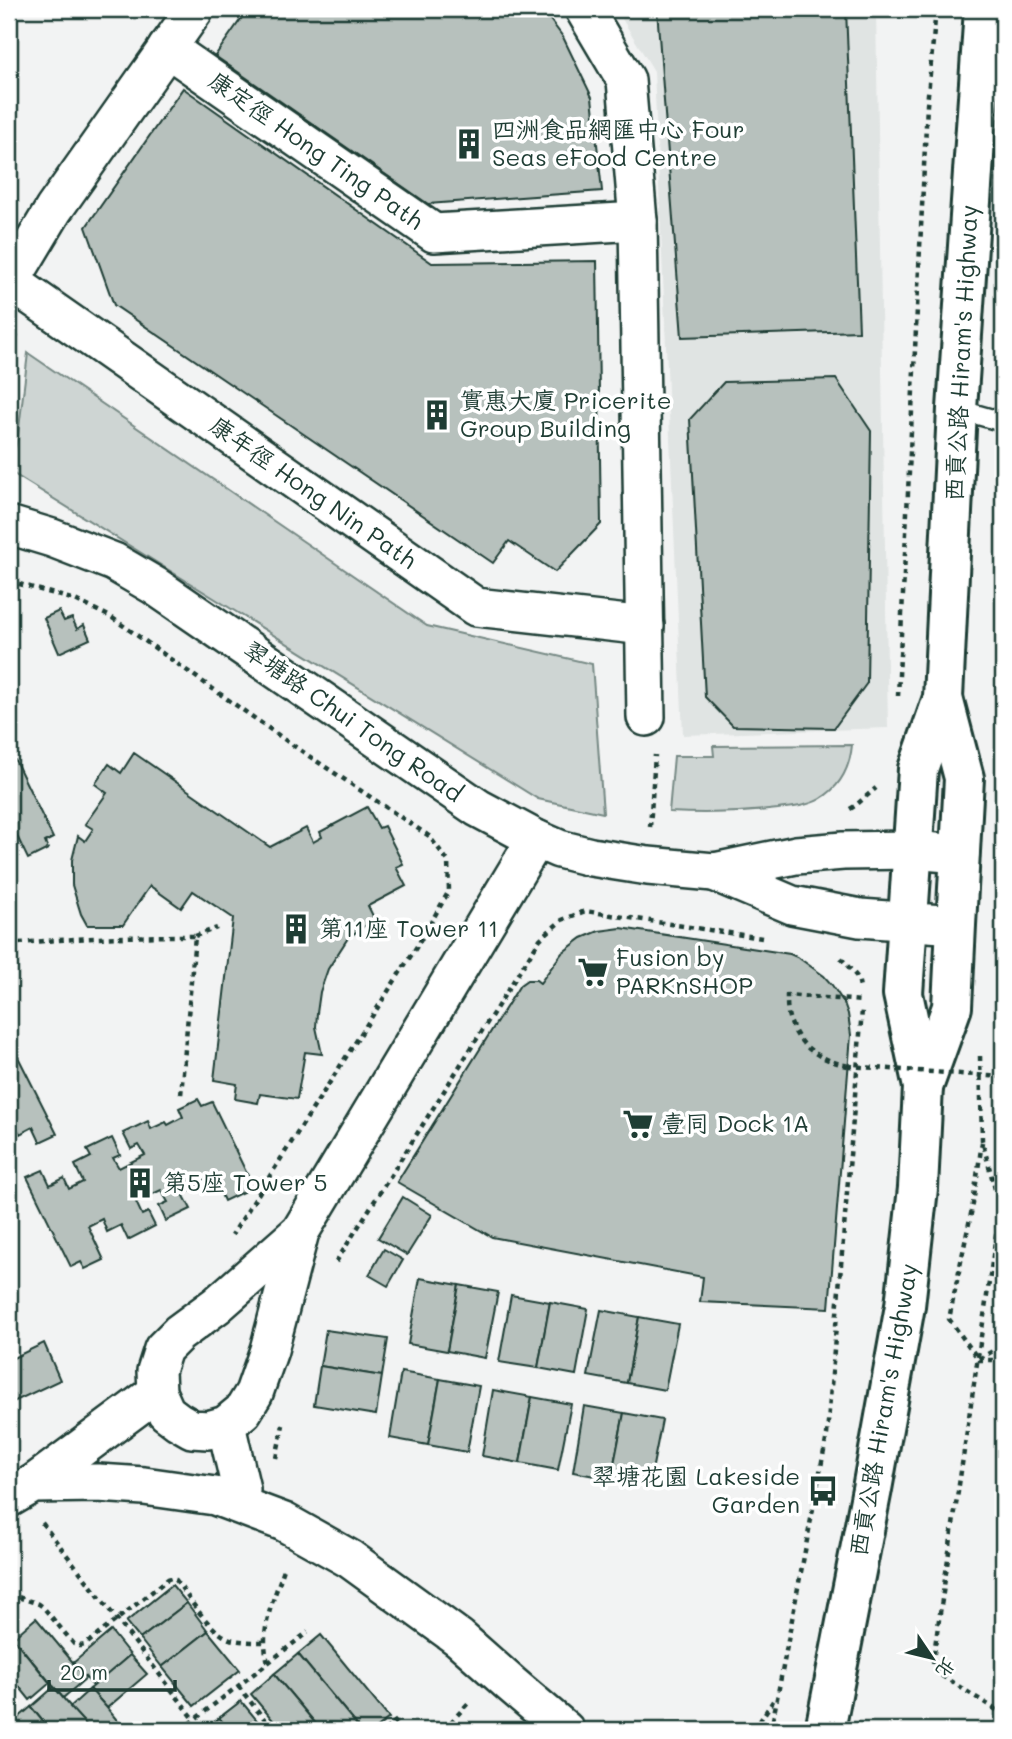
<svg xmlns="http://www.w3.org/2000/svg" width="1012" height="1739" font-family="Mali,'LXGW WenKai TC',sans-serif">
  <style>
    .built { fill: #e0e4e3 }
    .green { fill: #ced5d3; stroke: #768984; stroke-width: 2 }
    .building { fill: #b7c1bd; stroke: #1f3d34; stroke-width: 2 }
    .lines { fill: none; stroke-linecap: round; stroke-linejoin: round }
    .lane-casing { stroke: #1f3d34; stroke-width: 23 }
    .street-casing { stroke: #1f3d34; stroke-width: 42 }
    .secondary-casing { stroke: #1f3d34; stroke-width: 44 }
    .path { stroke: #1f3d34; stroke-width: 4.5; stroke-dasharray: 5 5; stroke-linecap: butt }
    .lane { stroke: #fff; stroke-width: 18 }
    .street { stroke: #fff; stroke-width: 37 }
    .secondary { stroke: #fff; stroke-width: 38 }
    .path-bridge { stroke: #1f3d34; stroke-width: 4.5; stroke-dasharray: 5 5; stroke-linecap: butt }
    .labels { text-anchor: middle; stroke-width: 7; stroke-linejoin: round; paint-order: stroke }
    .poi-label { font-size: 24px; fill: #1f3d34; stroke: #fff; text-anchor: start }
    .street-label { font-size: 24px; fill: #1f3d34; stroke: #fff }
  </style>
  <rect width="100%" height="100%" fill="#f2f3f3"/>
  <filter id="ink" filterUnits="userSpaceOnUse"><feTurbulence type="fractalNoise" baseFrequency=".0143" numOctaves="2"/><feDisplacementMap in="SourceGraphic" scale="14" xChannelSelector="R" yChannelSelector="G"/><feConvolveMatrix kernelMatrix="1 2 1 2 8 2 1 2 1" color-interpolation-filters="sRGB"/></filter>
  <g filter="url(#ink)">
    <!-- built -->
    <path class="built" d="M616,9H876L888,728L683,735L654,71Z"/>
    <!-- green -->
    <g class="green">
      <path d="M28,353L427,626L592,664L603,813L538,799L9,471L18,437Z"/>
      <path d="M852,745C850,767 840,787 820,799C808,806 792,807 778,809C741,813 705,814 669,812L674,756H714L713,746Z"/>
    </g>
    <!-- building -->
    <g class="building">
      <path d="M248,9H542L563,37L592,97L602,191L428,204L215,56Z"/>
      <path d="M657,9H846L859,331L682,337Z"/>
      <path d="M183,88L432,263L597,261L601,524L555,572L509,541L493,563L114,305L86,227Z"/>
      <path d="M836,379L871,431L867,683L834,728L733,726L705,697L690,419L724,382Z"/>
      <path d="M59,611L64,621L72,618L77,629L84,625L90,639L59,653L44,618Z"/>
      <path d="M134,753L270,847L306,828L313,842L322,837L320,832L367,807L379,828L384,826L403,864L396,867L406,886L368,906L375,920L363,927L348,938L328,969L320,992L317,1013L316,1027L322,1054L305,1052L297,1099L260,1094L258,1103L235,1099L237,1084L214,1080L233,918L193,891L181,908L150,886L123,925H87L81,914L72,885V860L78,836L85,841L93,829L85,824L107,793L95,784L109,764L121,773Z"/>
      <path d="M15,760L53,838L45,842L48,849L28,859L16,834L9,838V763Z"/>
      <path d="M621,928L790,954L799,958L824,976L832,985L844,1003L848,1014L851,1035L829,1308L700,1302L703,1277L492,1237L397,1182L520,985L527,980H536L540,983L562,953L582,938L599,931Z"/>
      <path d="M12,1045L57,1134L40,1142L33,1127L20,1134L14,1122L9,1125V1046Z"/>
      <path d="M198,1099L202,1106L212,1102L250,1180L242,1184L245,1191L224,1201L213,1176L197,1184L199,1187L183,1194L191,1209L166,1221L159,1206L168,1202L161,1190L136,1202L142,1215L148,1212L155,1226L128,1240L121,1225L107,1232L102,1219L88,1226L104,1260L85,1269L81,1262L71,1267L27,1177L43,1170L50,1185L64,1178L69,1189L83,1182L75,1165L91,1157L87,1150L112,1138L120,1155L113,1158L119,1168L145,1155L139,1145L131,1149L123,1133L148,1121L151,1129L166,1122L168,1125L183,1117L179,1108Z"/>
      <path d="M403,1197L432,1215L407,1255L378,1238Z"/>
      <path d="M384,1249L403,1260L388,1286L369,1275Z"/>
      <path d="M420,1278L459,1285L447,1351L408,1344Z"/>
      <path d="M459,1285L498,1292L485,1358L447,1351Z"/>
      <path d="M511,1295L550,1302L538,1368L499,1362Z"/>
      <path d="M550,1302L588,1309L576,1375L538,1368Z"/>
      <path d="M601,1310L639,1317L627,1383L588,1376Z"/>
      <path d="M639,1317L678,1324L665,1390L627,1383Z"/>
      <path d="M326,1330L388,1339L382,1376L320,1366Z"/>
      <path d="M44,1343L60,1380L9,1404V1360Z"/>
      <path d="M320,1366L382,1376L376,1415L314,1405Z"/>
      <path d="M401,1372L440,1379L428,1445L390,1438Z"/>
      <path d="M440,1379L479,1386L467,1452L428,1445Z"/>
      <path d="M493,1390L532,1397L520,1463L482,1456Z"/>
      <path d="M532,1397L571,1404L558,1470L520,1463Z"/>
      <path d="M584,1406L624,1413L611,1479L573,1472Z"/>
      <path d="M624,1413L662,1420L649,1486L611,1479Z"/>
      <path d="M172,1585L187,1603L140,1639L126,1622Z"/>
      <path d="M187,1603L208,1631L162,1667L140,1639Z"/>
      <path d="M36,1618L86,1678L63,1698L13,1638Z"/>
      <path d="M111,1631L130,1655L94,1687L73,1663Z"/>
      <path d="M208,1631L240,1670L194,1706L162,1667Z"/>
      <path d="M321,1635L389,1718L374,1730H361L298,1654Z"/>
      <path d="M13,1638L50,1683L30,1700L9,1674V1641Z"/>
      <path d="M298,1654L361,1730H321L274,1674Z"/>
      <path d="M130,1655L147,1674L107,1708L90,1689Z"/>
      <path d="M274,1674L321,1730H281L251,1694Z"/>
      <path d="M54,1687L63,1698L91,1730H50L31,1707Z"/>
      <path d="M90,1689L107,1708L125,1730H91L70,1707Z"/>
      <path d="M241,1701L265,1730H230L219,1718Z"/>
      <path d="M31,1707L50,1730H16L11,1724Z"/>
      <path d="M219,1718L230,1730H204Z"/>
    </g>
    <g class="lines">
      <!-- lane casing -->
      <g class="lane-casing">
        <path id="lane" d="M957,409L1003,422"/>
      </g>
      <!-- street casing -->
      <g class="street-casing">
        <g id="street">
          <path d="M584,9L626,80L638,221L646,717"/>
          <path d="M167,48L434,233L638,221"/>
          <path d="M10,281L476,607L645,626"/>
          <path d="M9,284L54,209L195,9"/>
          <path d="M9,525L52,538L114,562L155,586L478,808L536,839L559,849L591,857L648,866L714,872L796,855L843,851L912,850L960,854"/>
          <path d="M714,872L792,905L860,918L956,925"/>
          <path d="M300,1232L217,1305L179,1333L163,1349L156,1371L157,1392L166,1412L178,1421L192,1429L208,1430L226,1425L243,1411L254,1393L269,1350L300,1232L536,839"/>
          <path d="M226,1425L241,1489L240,1504"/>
          <path d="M33,1484L157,1392"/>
          <path d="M9,1498L33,1484L98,1483L144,1486L215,1496L284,1522L350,1559L459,1638L512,1685L565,1730"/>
        </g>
      </g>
      <!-- secondary casing -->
      <g class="secondary-casing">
        <g id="secondary">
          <path d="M923,1087L952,1007L956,925L964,778L943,698"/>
          <path d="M825,1730L872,1489L905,1306L918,1188L923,1087L903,994L918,769L943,698L957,409L984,9"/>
        </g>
      </g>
      <!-- path -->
      <g class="path">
        <path d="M9,357L17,335"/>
        <path d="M9,581L75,600L111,617L291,744L429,836L448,861L449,891L419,943L232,1235"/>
        <path d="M898,696L927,105L936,9"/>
        <path d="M850,809L855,806L876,788"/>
        <path d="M650,827L655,755"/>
        <path d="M195,936L217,928"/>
        <path d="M9,944C71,938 133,936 195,936L181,1095"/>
        <path d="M841,958L858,978L860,987"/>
        <path d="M996,958L1003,946"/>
        <path d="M980,1056L982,1140L1000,1208L933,1660L934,1667L939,1674L1003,1714"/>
        <path d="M848,1066C823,1060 801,1050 791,1023C787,1015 787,1004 787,995L863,1001"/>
        <path d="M982,1142L973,1204L949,1319L979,1360H1003"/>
        <path d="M336,1262L540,939L562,920L585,911L762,938"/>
        <path d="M979,1359L1003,1345"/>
        <path d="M276,1458L283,1425"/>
        <path d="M42,1523L195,1720"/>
        <path d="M9,1594L39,1604L43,1607L74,1644L80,1646L85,1645L168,1579L171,1578L176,1580C189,1598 209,1631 230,1639C240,1642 253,1642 264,1642"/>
        <path d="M268,1662C258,1629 275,1597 285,1566"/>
        <path d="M238,1686L273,1730"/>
        <path d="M181,1730L308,1632"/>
        <path d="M385,1730L397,1720"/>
        <path d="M444,1730L470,1701"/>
        <path d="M754,1730L773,1701"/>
        <path d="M771,1730L827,1435L862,1010"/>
      </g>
      <!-- lane -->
      <use href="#lane" class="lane"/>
      <!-- street -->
      <use href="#street" class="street"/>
      <!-- secondary -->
      <use href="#secondary" class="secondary"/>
      <!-- path-bridge -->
      <path class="path-bridge" d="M848,1066L1003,1077"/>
    </g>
  </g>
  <!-- icons -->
  <defs>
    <g id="building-bare" transform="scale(2.415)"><path d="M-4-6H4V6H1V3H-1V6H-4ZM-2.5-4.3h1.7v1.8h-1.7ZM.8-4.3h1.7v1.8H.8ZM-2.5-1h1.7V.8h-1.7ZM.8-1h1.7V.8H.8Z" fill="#1f3d34" stroke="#fff" stroke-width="2.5" paint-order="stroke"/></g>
    <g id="supermarket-bare" transform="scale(2.415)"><path d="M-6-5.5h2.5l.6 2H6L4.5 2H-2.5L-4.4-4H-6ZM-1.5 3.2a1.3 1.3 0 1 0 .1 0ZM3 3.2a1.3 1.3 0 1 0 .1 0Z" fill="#1f3d34" stroke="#fff" stroke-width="2.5" paint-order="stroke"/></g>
    <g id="bus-bare" transform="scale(2.415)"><path d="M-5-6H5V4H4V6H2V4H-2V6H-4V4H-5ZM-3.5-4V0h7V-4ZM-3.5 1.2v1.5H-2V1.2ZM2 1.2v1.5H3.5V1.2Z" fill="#1f3d34" stroke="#fff" stroke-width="2.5" paint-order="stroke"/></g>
  </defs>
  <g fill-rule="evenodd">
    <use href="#building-bare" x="469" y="144"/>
    <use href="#building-bare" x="437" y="415"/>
    <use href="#building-bare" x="296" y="929"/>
    <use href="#supermarket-bare" x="593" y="972"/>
    <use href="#supermarket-bare" x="638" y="1124"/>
    <use href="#building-bare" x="140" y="1183"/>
    <use href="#bus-bare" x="823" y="1491"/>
  </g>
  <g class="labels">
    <!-- poi labels -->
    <g class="poi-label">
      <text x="492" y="138">四洲食品網匯中心 Four<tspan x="492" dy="28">Seas eFood Centre</tspan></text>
      <text x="460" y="409">實惠大廈 Pricerite<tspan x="460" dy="28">Group Building</tspan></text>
      <text x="319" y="937">第11座 Tower 11</text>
      <text x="616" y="966">Fusion by<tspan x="616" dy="28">PARKnSHOP</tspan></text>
      <text x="661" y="1132">壹同 Dock 1A</text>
      <text x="163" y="1191">第5座 Tower 5</text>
      <text x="800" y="1485" text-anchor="end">翠塘花園 Lakeside<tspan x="800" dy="28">Garden</tspan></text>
    </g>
    <!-- street labels -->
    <g class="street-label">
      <text transform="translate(316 151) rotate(35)" y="8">康定徑 Hong Ting Path</text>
      <text transform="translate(962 353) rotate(-87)" y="8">西貢公路 Hiram's Highway</text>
      <text transform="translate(313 493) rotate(35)" y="8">康年徑 Hong Nin Path</text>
      <text transform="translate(353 722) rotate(35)" y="8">翠塘路 Chui Tong Road</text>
      <text transform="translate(884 1410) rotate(-80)" y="8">西貢公路 Hiram's Highway</text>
    </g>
  </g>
  <!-- margin -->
  <rect width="1012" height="1739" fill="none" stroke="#fff" stroke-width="35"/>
  <rect x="18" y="18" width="977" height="1704" fill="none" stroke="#1f3d34" stroke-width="2.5" filter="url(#ink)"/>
  <!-- north arrow -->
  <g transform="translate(932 1658) rotate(125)" stroke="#ffffff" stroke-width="5" paint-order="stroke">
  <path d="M0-5L12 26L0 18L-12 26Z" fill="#1f3d34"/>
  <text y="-10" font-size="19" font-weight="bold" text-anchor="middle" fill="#1f3d34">北</text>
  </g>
  <!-- scale -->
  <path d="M49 1680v10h126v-10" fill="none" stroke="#1f3d34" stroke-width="3.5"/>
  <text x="60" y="1680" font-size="21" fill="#1f3d34" stroke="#ffffff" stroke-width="5" paint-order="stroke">20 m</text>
</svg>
